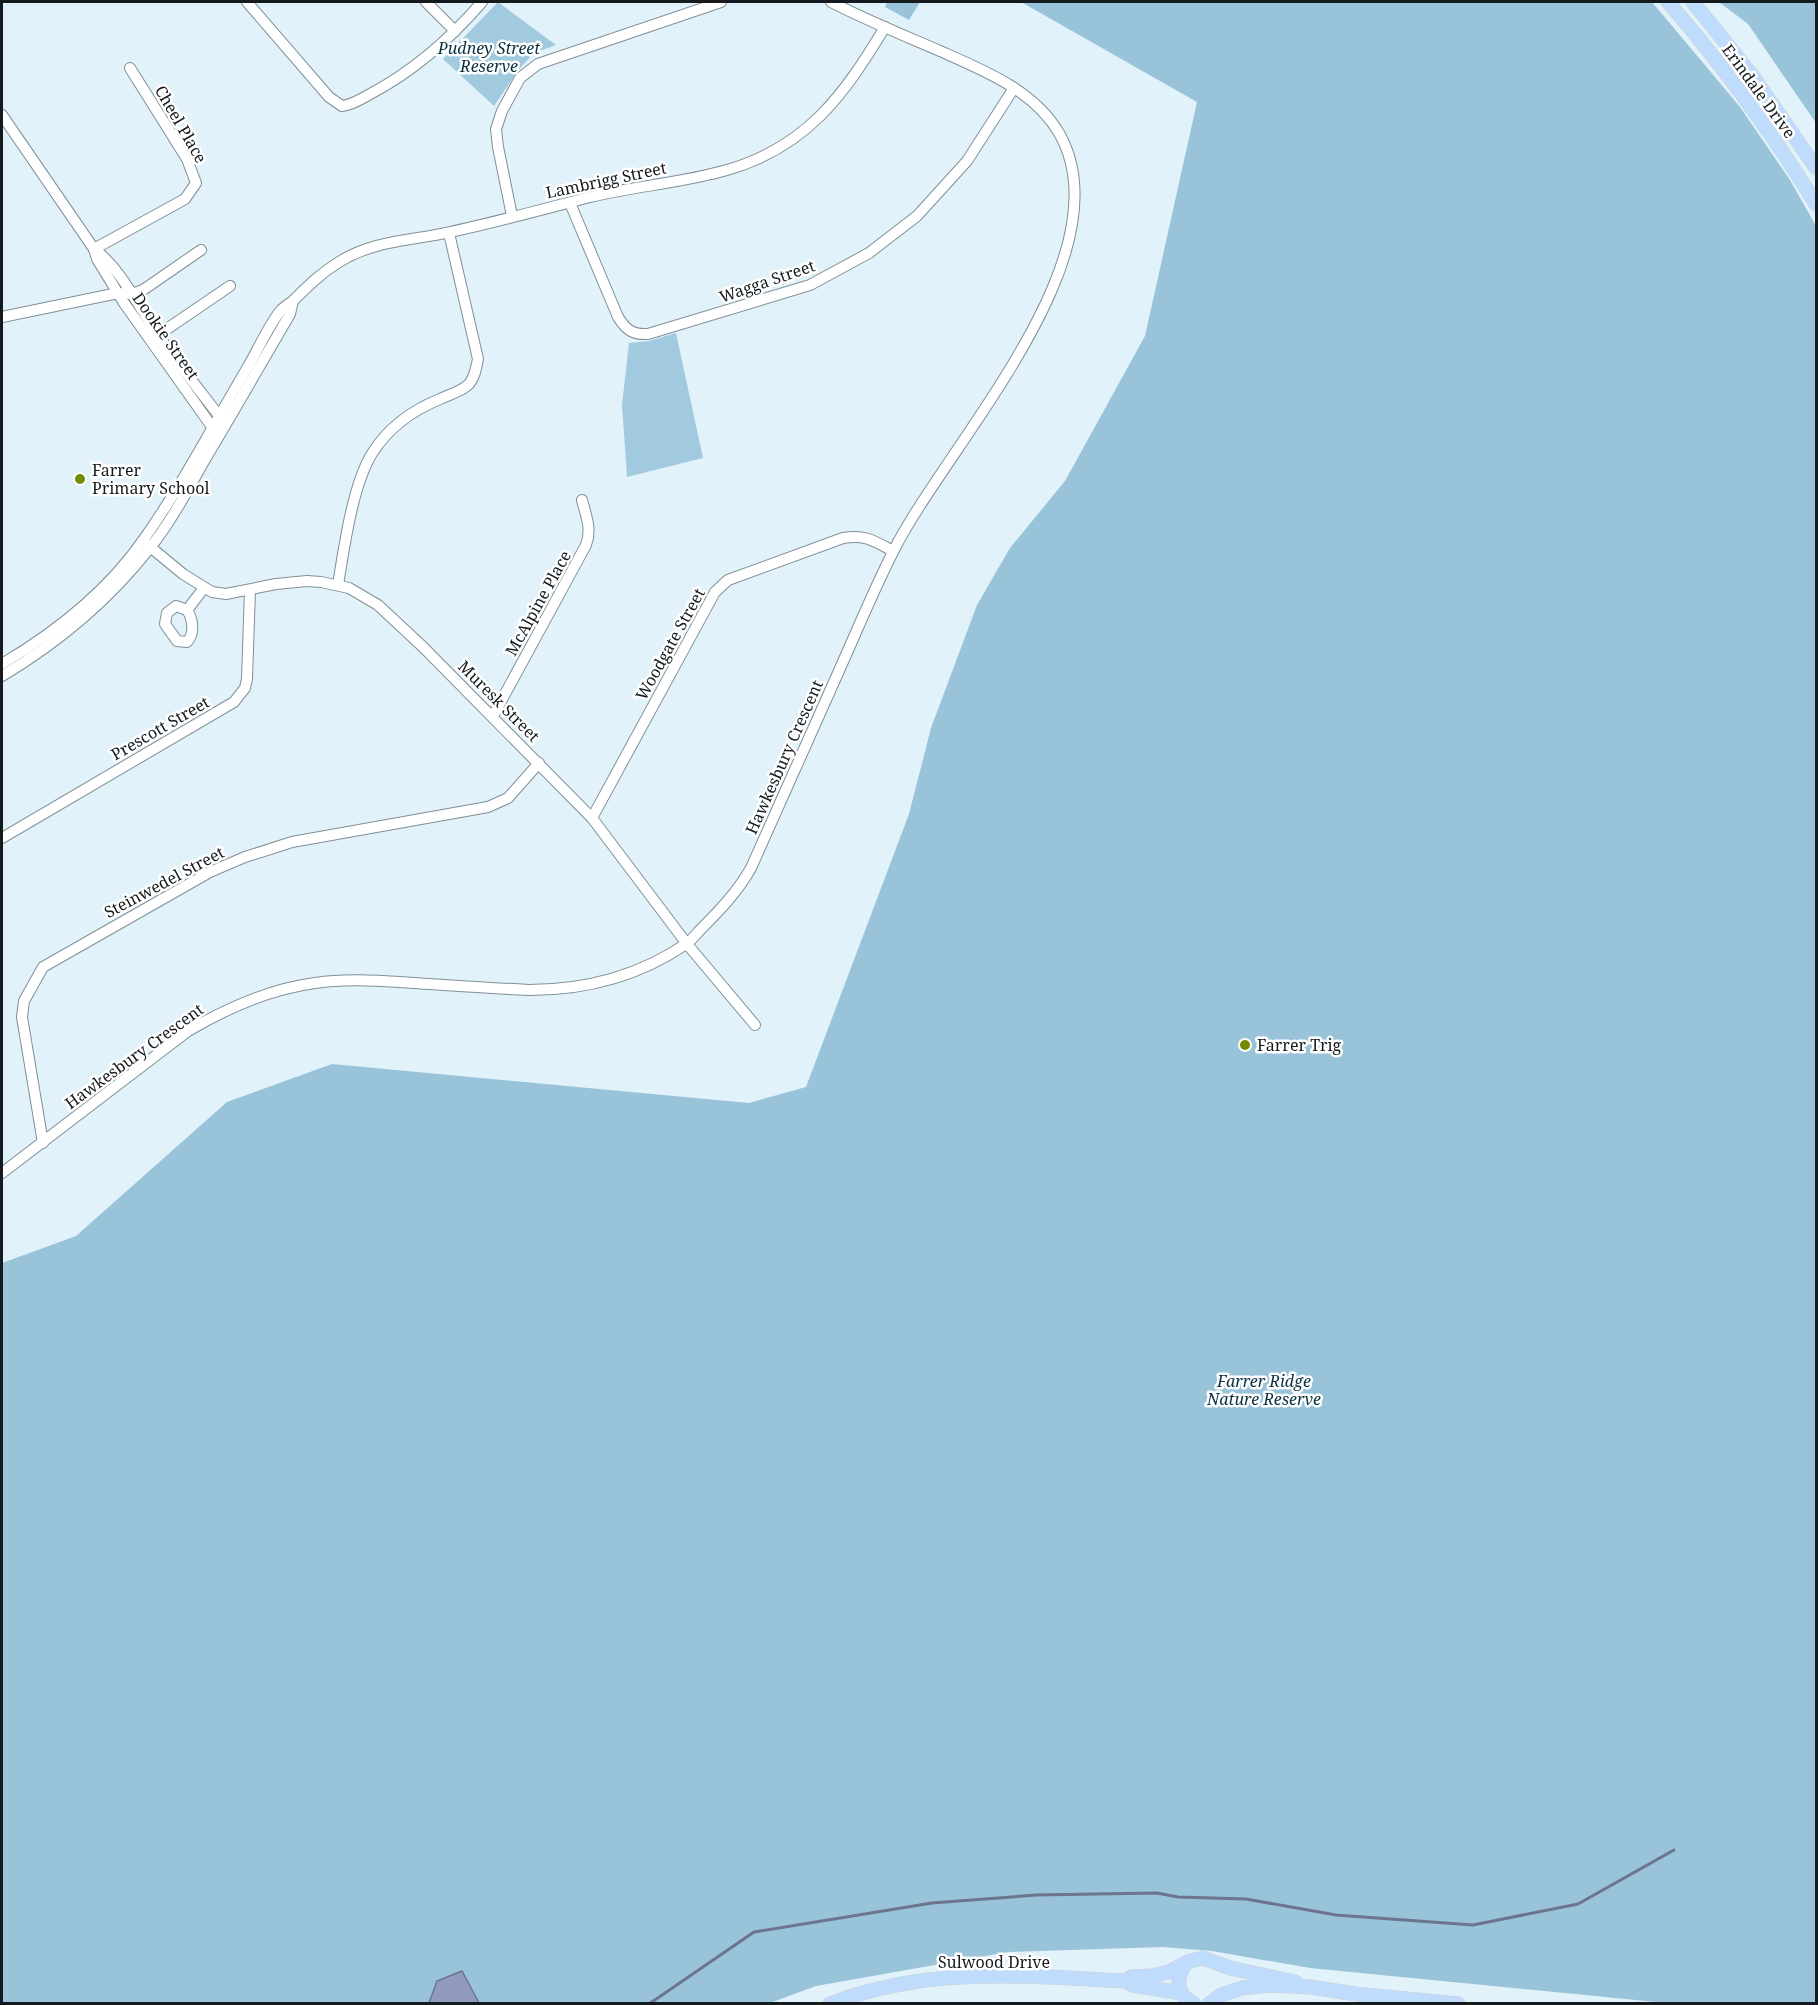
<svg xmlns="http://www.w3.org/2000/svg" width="1818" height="2005" font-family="'Noto Serif',serif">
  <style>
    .green { fill: #a2cadf }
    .forest { fill: #99c3d8 }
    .water { fill: #929bbf; stroke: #6c748e; stroke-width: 1.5 }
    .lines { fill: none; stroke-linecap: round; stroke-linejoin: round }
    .stream { stroke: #6c748e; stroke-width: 3 }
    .minor-casing { stroke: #808f97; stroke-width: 12 }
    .major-casing { stroke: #d0d1d2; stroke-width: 15 }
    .minor { stroke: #fff; stroke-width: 10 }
    .major { stroke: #c0dcfd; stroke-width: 14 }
    .poi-dot { fill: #738b00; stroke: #fff; stroke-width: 2 }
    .labels { text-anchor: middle; stroke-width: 5; stroke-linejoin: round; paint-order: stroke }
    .park-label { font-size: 16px; font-style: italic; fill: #0a3040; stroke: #fff }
    .street-label { font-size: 16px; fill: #141a1d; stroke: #fff }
    .poi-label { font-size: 16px; fill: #141a1d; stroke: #fff; text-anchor: start }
  </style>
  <rect width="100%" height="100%" fill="#e1f2fb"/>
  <!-- green -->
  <g class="green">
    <path d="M498,2L556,45L534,53L520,68L494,106L443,59Z"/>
    <path d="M676,333L703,458L627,477L622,405L629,343L649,341Z"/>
  </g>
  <!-- forest -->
  <g class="forest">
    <path d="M887,2H920L909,20L885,7Z"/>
    <path d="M1021,2H1652L1740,107L1790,180L1816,226V2003H1666L1310,1968L1212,1951L1163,1947L1008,1952L816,1986L770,2003L2,2004V1263L76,1236L227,1102L332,1064L749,1103L806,1087L909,814L931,728L977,605L1010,548L1065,481L1145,336L1197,102Z"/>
    <path d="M1719,2H1816V123L1748,24Z"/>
  </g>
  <!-- water -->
  <path class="water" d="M462,1971L479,2003H429L437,1981Z"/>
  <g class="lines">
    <!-- stream -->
    <path class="stream" d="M649,2004L754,1932L932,1903L1036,1895L1157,1893L1178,1897L1246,1899L1336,1915L1473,1925L1578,1904L1674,1850"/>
    <!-- minor casing -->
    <g class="minor-casing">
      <g id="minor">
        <path d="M247,2L329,97L342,106C353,105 363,98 372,93C415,70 450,39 482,2"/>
        <path d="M426,2L455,31"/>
        <path d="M2,115L94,249L97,259L124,303L215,431"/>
        <path d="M570,203L618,317C626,330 633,335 648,334L810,285L869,253L917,216L967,161L1014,88"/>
        <path d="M512,216L498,147L496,129L502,111L520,78L538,64L721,2"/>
        <path d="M94,249L185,199L196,183L187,159L130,68"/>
        <path d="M94,249C120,267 140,309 158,335C178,364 201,392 223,421"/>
        <path d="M2,317L118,293L132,294L143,290L201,250"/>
        <path d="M158,335L230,286"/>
        <path d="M143,541L183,574L212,592L226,594L276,584L307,581L321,582L349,588L378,605L423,647L592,818L687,944L755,1025"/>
        <path d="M338,585C344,548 353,482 373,452C389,427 413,410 440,399C450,394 461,392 469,384C475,377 476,368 478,359L449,233"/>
        <path d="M176,606L187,610C193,619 195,634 187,642L177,641L165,624L167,613Z"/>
        <path d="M187,610L204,588"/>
        <path d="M2,664C56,632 108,591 144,539C182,485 213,426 246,370C257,352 268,326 281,310C285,306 291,303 295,299C309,285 321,273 339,262C374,240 411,241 450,232C497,222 544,209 590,197C635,186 682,183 727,170C807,147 844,95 885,27"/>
        <path d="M2,676C59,642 108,601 149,549C172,521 189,487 207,456C235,409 262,362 290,314L293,301"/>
        <path d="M493,716L586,545C592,529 586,516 582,500"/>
        <path d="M592,818L715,592L728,580L843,538C865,534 874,541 893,551"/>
        <path d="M2,838L234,702L245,688L247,679L250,590"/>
        <path d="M43,1143L22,1017L24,1001L43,967L210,872L245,857L292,842L488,807L508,798L539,763"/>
        <path d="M2,1173L188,1031C227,1008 269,989 315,983C348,978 381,981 415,983C453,986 491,988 529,990C584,990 639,976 686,944C692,940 697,933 702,928C721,909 738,891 751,868C782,800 812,732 842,664C859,626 875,587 894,550C946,446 1129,255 1059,133C1034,90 983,70 940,51C903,35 866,20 831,2"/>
      </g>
    </g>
    <!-- major casing -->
    <g class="major-casing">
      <g id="major">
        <path d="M1668,2C1723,65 1772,133 1816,204"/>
        <path d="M1693,2L1754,78L1816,168"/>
        <path d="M1185,1965C1174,1980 1178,1996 1194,2004"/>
        <path d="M1127,1980L1131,1977L1151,1976L1169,1972L1190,1961L1203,1958L1230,1968L1295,1982"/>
        <path d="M830,2004C927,1966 1024,1976 1125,1981L1132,1985L1181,1993"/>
        <path d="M1209,2004L1221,1995L1242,1988L1271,1985L1310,1987L1356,1994L1458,2004"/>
      </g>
    </g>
    <!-- minor -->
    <use href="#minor" class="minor"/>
    <!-- major -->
    <use href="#major" class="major"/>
  </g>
  <!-- markers -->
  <g class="poi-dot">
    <circle cx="80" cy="479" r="6"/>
    <circle cx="1245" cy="1045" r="6"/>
  </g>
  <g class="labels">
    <!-- park labels -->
    <g class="park-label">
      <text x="489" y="54">Pudney Street<tspan x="489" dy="18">Reserve</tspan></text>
      <text x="1264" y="1387">Farrer Ridge<tspan x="1264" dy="18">Nature Reserve</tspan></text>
    </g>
    <!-- street labels -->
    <g class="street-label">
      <text transform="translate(1759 91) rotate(54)" y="6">Erindale Drive</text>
      <text transform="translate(181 124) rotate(60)" y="6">Cheel Place</text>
      <text transform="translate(606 180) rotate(-12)" y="6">Lambrigg Street</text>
      <text transform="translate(767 281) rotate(-19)" y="6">Wagga Street</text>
      <text transform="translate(166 336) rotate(55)" y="6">Dookie Street</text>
      <text transform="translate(538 603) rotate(-61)" y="6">McAlpine Place</text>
      <text transform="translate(670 644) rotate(-61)" y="6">Woodgate Street</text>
      <text transform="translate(499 701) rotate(45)" y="6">Muresk Street</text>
      <text transform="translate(160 728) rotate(-30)" y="6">Prescott Street</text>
      <text transform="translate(784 757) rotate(-66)" y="6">Hawkesbury Crescent</text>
      <text transform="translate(164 882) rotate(-28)" y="6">Steinwedel Street</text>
      <text transform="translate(134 1056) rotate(-36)" y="6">Hawkesbury Crescent</text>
      <text x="994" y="1968">Sulwood Drive</text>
    </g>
    <!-- poi labels -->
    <g class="poi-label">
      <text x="92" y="476">Farrer<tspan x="92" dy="18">Primary School</tspan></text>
      <text x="1257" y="1051">Farrer Trig</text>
    </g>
  </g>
  <!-- border -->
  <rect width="1818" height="2005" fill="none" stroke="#141a1d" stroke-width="6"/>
</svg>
